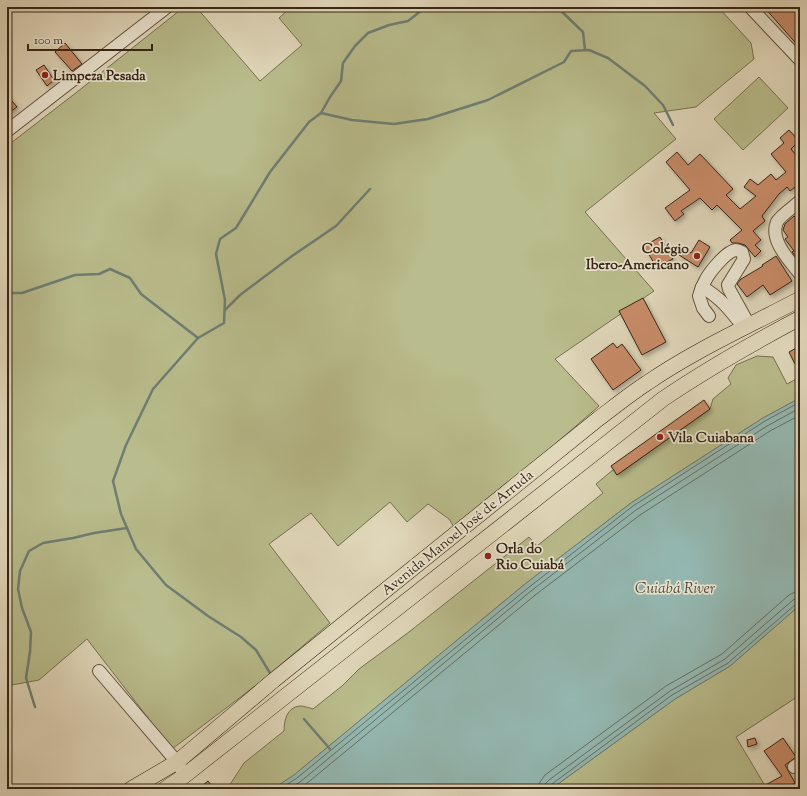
<svg xmlns="http://www.w3.org/2000/svg" width="807" height="796" font-family="'Sorts Mill Goudy',serif">
  <style>
    .green { fill: #b9bc8c; stroke: #787050 }
    .water { fill: #94b9b3; stroke: #6e7e74 }
    .lines { fill: none; stroke-linecap: round; stroke-linejoin: round }
    .shore { stroke: #656f64; stroke-width: 1 }
    .stream { stroke: #6e7e74; stroke-width: 2.5 }
    .building { fill: #c78c68; stroke: #362515; filter: url(#shadow) }
    .minor-casing { stroke: #61523e; stroke-width: 14 }
    .major-casing { stroke: #362515; stroke-width: 16 }
    .minor { stroke: #ece6d3; stroke-width: 12 }
    .major { stroke: #e1d8bb; stroke-width: 15 }
    .poi-dot { fill: #8f2418; stroke: #ece6d3; stroke-width: 1.5 }
    .labels { text-anchor: middle; stroke-width: 3.5; stroke-linejoin: round; paint-order: stroke }
    .poi-label { font-size: 14px; font-weight: bold; fill: #362515; stroke: #ece6d3; text-anchor: start }
    .street-label { font-size: 14px; fill: #362515; stroke: #ece6d3 }
    .water-label { font-size: 15px; font-style: italic; fill: #4e4a3c; stroke: #ece6d3 }
  </style>
  <defs>
    <filter id="shadow"><feDropShadow dx="2.5" dy="2.5" stdDeviation="2" flood-color="#0004"/></filter>
  </defs>
  <rect width="100%" height="100%" fill="#e1d8bb"/>
  <filter id="stains"><feTurbulence type="fractalNoise" baseFrequency=".005" numOctaves="4"/><feColorMatrix values="0 0 0 0 .2 0 0 0 0 .09 0 0 0 0 .02 0 0 0 .5 -.17"/></filter>
  <radialGradient id="worn" r=".72"><stop offset=".6" stop-color="#630" stop-opacity="0"/><stop offset="1" stop-color="#630" stop-opacity=".3"/></radialGradient>
  <!-- green -->
  <g class="green">
    <path d="M184,7H196L260,81L302,45L279,18L291,7H718L751,43L754,59L696,107L654,113L676,139L585,212L654,291L555,359L599,406L547,451L454,527L449,519L428,504L407,522L390,502L338,546L311,513L269,544L330,623L259,683L172,749L87,639L39,680L12,685L7,651V146L77,92Z"/>
    <path d="M759,77L788,108L743,150L714,119Z"/>
    <path d="M757,356L773,357L787,384L800,377V398L763,418L631,503L525,584L294,775L273,789H227L244,763L284,731C284,720 287,707 300,706C304,706 310,708 313,709L342,686L359,669L409,632L529,537L537,546L603,493L596,484L614,469L617,475L710,409L713,399L731,384L728,378L736,365Z"/>
    <path d="M800,605V695L736,737L767,789H551L675,699L730,666Z"/>
  </g>
  <!-- water -->
  <path class="water" d="M800,398V605L730,666L675,699L551,789H273L294,775L525,584L631,503L763,418Z"/>
  <g class="lines">
    <!-- shore -->
    <g class="shore">
      <path d="M280,789L297,778L528,588L633,506L765,421L800,402"/>
      <path d="M289,789L300,782L531,591L636,510L767,426L800,408"/>
      <path d="M300,789L534,596L640,515L770,431L800,415"/>
      <path d="M539,789L540,782L545,775L666,686L722,654L789,595L795,592L800,591"/>
      <path d="M545,789V784L549,780L670,691L725,659L793,600L800,597"/>
      <path d="M550,789L552,784L672,695L728,663L796,604L800,602"/>
    </g>
    <!-- stream -->
    <g class="stream">
      <path d="M557,7L583,32L585,50"/>
      <path d="M321,113L330,97L341,81L343,63L355,46L368,33L389,25L408,21L422,10L424,7"/>
      <path d="M7,293H22L75,275L99,274L110,269L130,278L141,294L198,338"/>
      <path d="M225,310L240,295L292,256L336,226L370,189"/>
      <path d="M270,673L256,650L241,637L208,616L166,585L136,549L121,514L113,481L126,445L153,389L198,338L224,323L225,300L216,254L220,239L236,228L270,172L309,122L321,113L352,120L394,124L428,119L488,100L564,62L571,51L589,50L608,58L645,86L663,105L673,125"/>
      <path d="M35,707L26,678L30,652L31,632L22,608L18,589L20,571L29,551L43,543L73,538L94,533L127,528"/>
      <path d="M304,719L330,749"/>
    </g>
  </g>
  <!-- building -->
  <g class="building">
    <path d="M764,7H800V48Z"/>
    <path d="M65,43L82,64L72,71L55,52Z"/>
    <path d="M44,65L54,80L47,86L36,70Z"/>
    <path d="M7,95L17,107L7,114Z"/>
    <path d="M789,130L799,141L791,149L800,160V183L790,191L787,187L779,194L762,216L765,221L753,231L761,240L755,245L761,251L755,257L745,245L738,243H732L730,240L742,230L717,205L712,210L700,198L681,211L684,214L675,221L665,208L690,190L666,162L677,152L688,165L700,154L733,189L726,195L740,209L756,196L744,187L750,179L758,185L771,174L776,180L786,172L771,154L784,143L780,138Z"/>
    <path d="M794,216L800,223V262L792,252L794,251L785,239L788,237L783,230L785,224Z"/>
    <path d="M660,237L673,259L661,265L659,261L654,263L644,246Z"/>
    <path d="M699,240L710,247L698,267L679,255L683,249L691,253Z"/>
    <path d="M776,256L792,281L770,295L763,285L747,297L737,284L741,279L763,266L762,265Z"/>
    <path d="M643,298L666,342L642,355L619,311Z"/>
    <path d="M613,343L617,348L622,344L641,370L613,390L591,359Z"/>
    <path d="M800,346V361L795,364L789,352Z"/>
    <path d="M704,400L710,409L617,475L611,466Z"/>
    <path d="M755,738L757,744L748,747L747,740Z"/>
    <path d="M783,738L796,757L785,765L795,783L788,787L789,789H758L782,776L764,751Z"/>
    <path d="M208,781L214,789H198Z"/>
  </g>
  <g class="lines">
    <!-- minor casing -->
    <g class="minor-casing">
      <g id="minor">
        <path d="M750,7L800,60"/>
        <path d="M7,131L167,7"/>
        <path d="M800,201C795,206 780,216 777,222C769,240 790,261 800,274"/>
        <path d="M702,287C721,298 731,311 744,328"/>
        <path d="M709,316L703,308L699,296C700,291 702,286 705,281C709,273 726,251 736,250C738,250 740,251 742,252L744,259L728,285L729,289L749,325"/>
        <path d="M99,671L177,762L181,769"/>
        <path d="M794,767L800,763"/>
      </g>
    </g>
    <!-- major casing -->
    <g class="major-casing">
      <g id="major">
        <path d="M131,789L177,762L274,680L598,419C614,407 630,394 647,383C695,350 749,326 800,299"/>
        <path d="M165,789L184,776L663,399C707,369 753,343 800,318"/>
      </g>
    </g>
    <!-- minor -->
    <use href="#minor" class="minor"/>
    <!-- major -->
    <use href="#major" class="major"/>
  </g>
  <!-- markers -->
  <g class="poi-dot">
    <circle cx="45" cy="75" r="4"/>
    <circle cx="697" cy="256" r="4"/>
    <circle cx="660" cy="437" r="4"/>
    <circle cx="488" cy="556" r="4"/>
  </g>
  <g class="labels">
    <!-- poi labels -->
    <g class="poi-label">
      <text x="53" y="80">Limpeza Pesada</text>
      <text x="689" y="253" text-anchor="end">Colégio<tspan x="689" dy="16">Ibero-Americano</tspan></text>
      <text x="668" y="442">Vila Cuiabana</text>
      <text x="496" y="553">Orla do<tspan x="496" dy="16">Rio Cuiabá</tspan></text>
    </g>
    <!-- street labels -->
    <g class="street-label">
      <text transform="translate(457 532) rotate(-39)" y="5">Avenida Manoel José de Arruda</text>
    </g>
    <!-- water labels -->
    <g class="water-label">
      <text x="675" y="593">Cuiabá River</text>
    </g>
  </g>
  <!-- margin -->
  <rect width="807" height="796" fill="none" stroke="#e1d8bb" stroke-width="24"/>
  <rect x="8" y="8" width="791" height="780" fill="none" stroke="#362515" stroke-width="2"/>
  <rect x="12" y="12" width="783" height="772" fill="none" stroke="#362515"/>
  <!-- scale -->
  <path d="M28 44v6h124v-6" fill="none" stroke="#362515" stroke-width="2"/>
  <text x="34" y="44" font-size="12" fill="#362515" stroke="#ece6d3" stroke-width="3" paint-order="stroke">100 m</text>
  <rect width="100%" height="100%" filter="url(#stains)"/>
  <rect width="100%" height="100%" fill="url(#worn)"/>
</svg>
